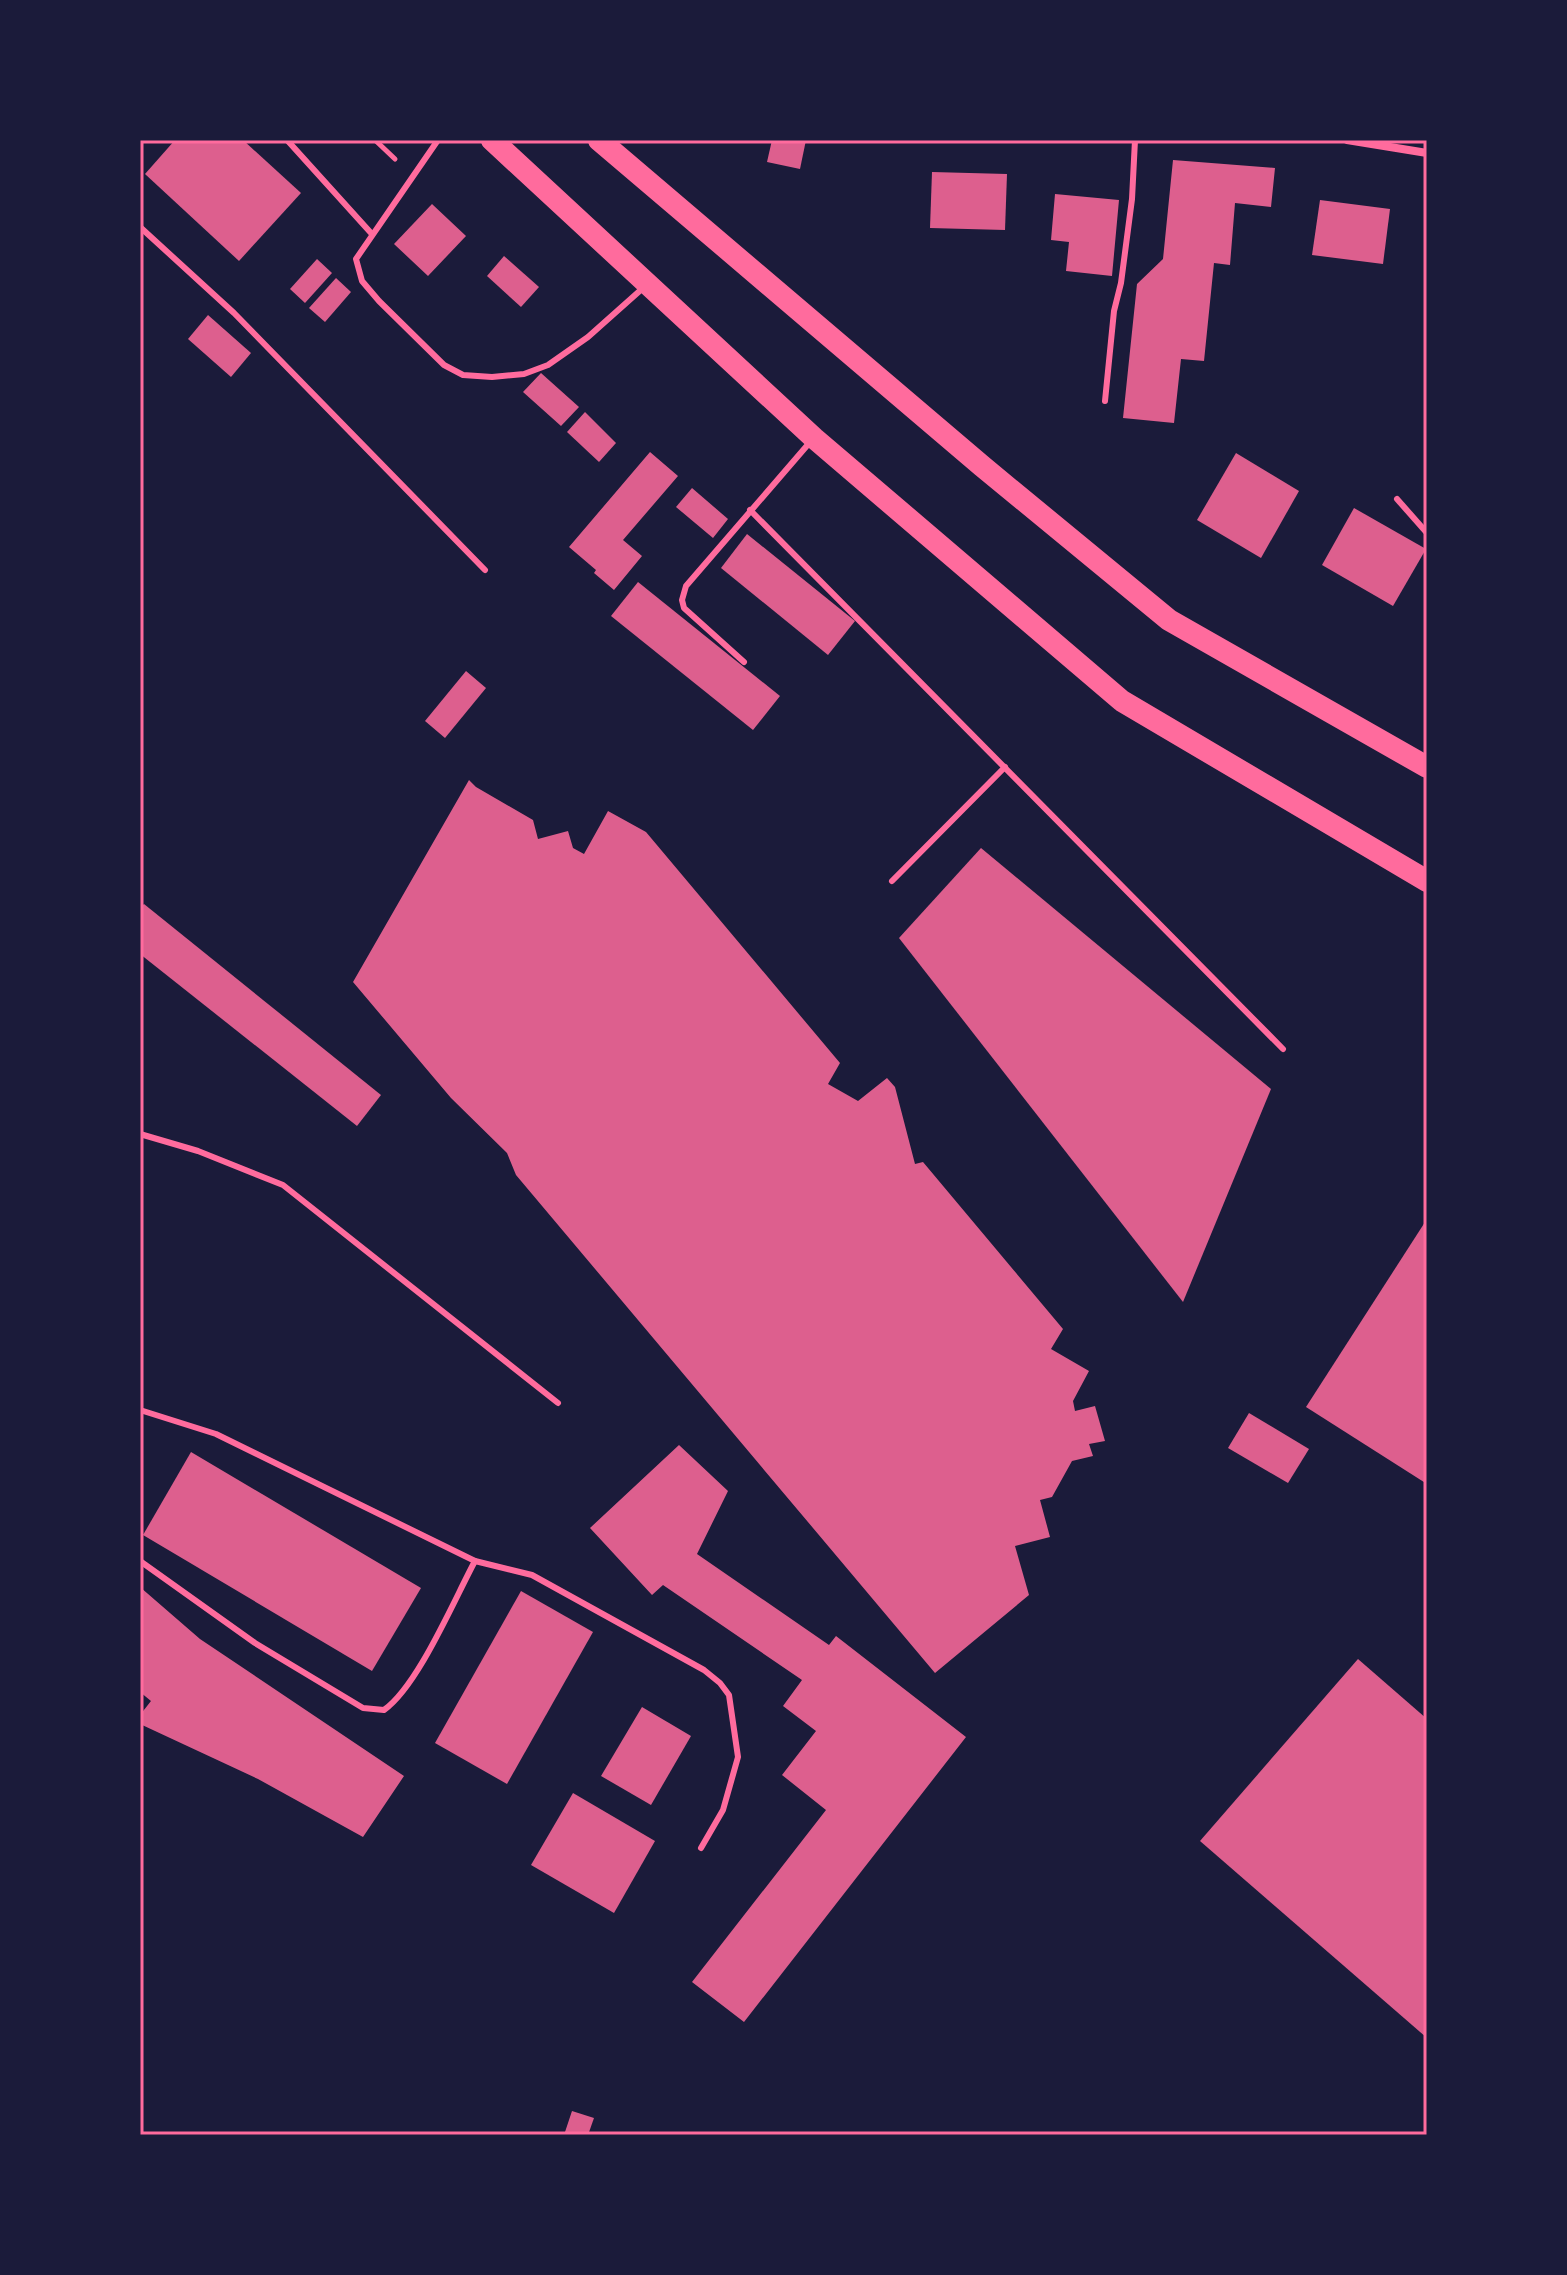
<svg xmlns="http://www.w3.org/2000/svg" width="1567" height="2275" font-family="'Noto Sans',sans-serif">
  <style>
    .building { fill: #dd5f8e }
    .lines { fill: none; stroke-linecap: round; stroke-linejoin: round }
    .path { stroke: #ff6b9d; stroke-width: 5 }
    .service { stroke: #ff6b9d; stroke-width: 6 }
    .minor { stroke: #ff6b9d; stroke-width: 8 }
    .trunk { stroke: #ff6b9d; stroke-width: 22 }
    .neatline { fill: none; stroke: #ff6b9d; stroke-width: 3 }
  </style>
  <rect width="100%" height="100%" fill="#1b1b3a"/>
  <!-- building -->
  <g class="building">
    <path d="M175,140H243L301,193L239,261L145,174Z"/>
    <path d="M772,140H806L800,169L767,162Z"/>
    <path d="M1173,160L1275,168L1271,207L1235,203L1230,265L1214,263L1204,361L1181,359L1174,423L1123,418L1137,284L1163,259Z"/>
    <path d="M932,172L1007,174L1005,230L930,228Z"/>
    <path d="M1055,194L1119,200L1112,276L1066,271L1069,242L1051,240Z"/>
    <path d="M1320,200L1390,209L1383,264L1312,255Z"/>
    <path d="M432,204L466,236L428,276L394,244Z"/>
    <path d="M504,256L539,287L521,307L487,276Z"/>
    <path d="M317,259L332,273L305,303L290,289Z"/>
    <path d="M336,278L351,292L325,322L309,308Z"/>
    <path d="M208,315L251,353L231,377L188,339Z"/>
    <path d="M541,373L579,407L561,426L523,392Z"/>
    <path d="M585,412L616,443L599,462L567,432Z"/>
    <path d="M650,452L678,476L623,540L642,556L614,590L594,573L596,570L569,547Z"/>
    <path d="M1236,453L1299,491L1261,558L1197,520Z"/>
    <path d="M692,488L728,519L713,538L676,507Z"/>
    <path d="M1354,508L1426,549L1393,606L1322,565Z"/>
    <path d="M747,534L855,621L828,655L721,568Z"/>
    <path d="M638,582L780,696L753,730L611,616Z"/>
    <path d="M466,671L486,688L445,738L425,721Z"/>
    <path d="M469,780L476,787L533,820L538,839L568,831L573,848L584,854L608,811L646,832L840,1063L828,1084L858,1101L887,1078L895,1087L915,1164L923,1162L1063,1329L1051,1349L1089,1371L1073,1401L1075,1411L1095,1406L1105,1441L1089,1444L1093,1456L1072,1461L1052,1497L1040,1500L1050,1537L1015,1546L1029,1595L935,1673L516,1175L507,1153L451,1098L353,982Z"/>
    <path d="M981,848L1271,1089L1183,1302L899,938Z"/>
    <path d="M144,904L381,1095L357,1126L140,954V908Z"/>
    <path d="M1427,1219V1484L1306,1407Z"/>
    <path d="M1249,1413L1309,1449L1288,1483L1228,1448Z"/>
    <path d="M679,1445L728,1491L697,1554L829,1645L836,1636L966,1737L744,2022L692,1982L826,1810L782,1775L816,1731L783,1706L802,1680L663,1585L652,1595L590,1528Z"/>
    <path d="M191,1452L421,1588L372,1671L143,1535Z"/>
    <path d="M140,1587L200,1639L404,1776L363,1837L258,1779L140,1724V1715L151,1701L140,1692Z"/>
    <path d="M521,1591L593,1632L507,1784L435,1743Z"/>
    <path d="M1358,1659L1427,1719V2038L1200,1841Z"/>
    <path d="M642,1707L691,1736L651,1805L601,1776Z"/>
    <path d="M573,1793L655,1841L614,1913L531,1865Z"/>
    <path d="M572,2111L594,2118L588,2135H564Z"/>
  </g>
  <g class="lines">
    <!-- path -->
    <path class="path" d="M375,140L395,159"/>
    <!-- service -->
    <g class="service">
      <path d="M287,140L371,233"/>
      <path d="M438,140L356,259L362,281L379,301L444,365L463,375L492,377L524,374L548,365L588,337L643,288"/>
      <path d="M140,227L234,313L485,570"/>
      <path d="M1105,401L1114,311L1121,283L1132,199L1135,140"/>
      <path d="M1397,499L1427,533"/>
      <path d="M750,510L1283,1049"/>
      <path d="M744,662L684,608L682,600L686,586L811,441"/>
      <path d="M892,881L1005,767"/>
      <path d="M140,1134L198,1151L283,1185L558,1403"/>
      <path d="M140,1410L216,1434L475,1561L532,1575L704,1670L720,1683L729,1695L738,1757L723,1810L701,1848"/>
      <path d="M140,1561L255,1643L363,1708L384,1710C418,1686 454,1600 475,1561"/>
    </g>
    <!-- minor -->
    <path class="minor" d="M1347,140L1427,153"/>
    <!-- trunk -->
    <g class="trunk">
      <path d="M492,140L814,438L1122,701L1427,881"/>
      <path d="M599,140L982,466L1169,620L1427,767"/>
    </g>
  </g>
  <!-- border -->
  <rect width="1567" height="2275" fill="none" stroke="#1b1b3a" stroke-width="284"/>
  <rect x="142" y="142" width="1283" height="1991" class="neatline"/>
</svg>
